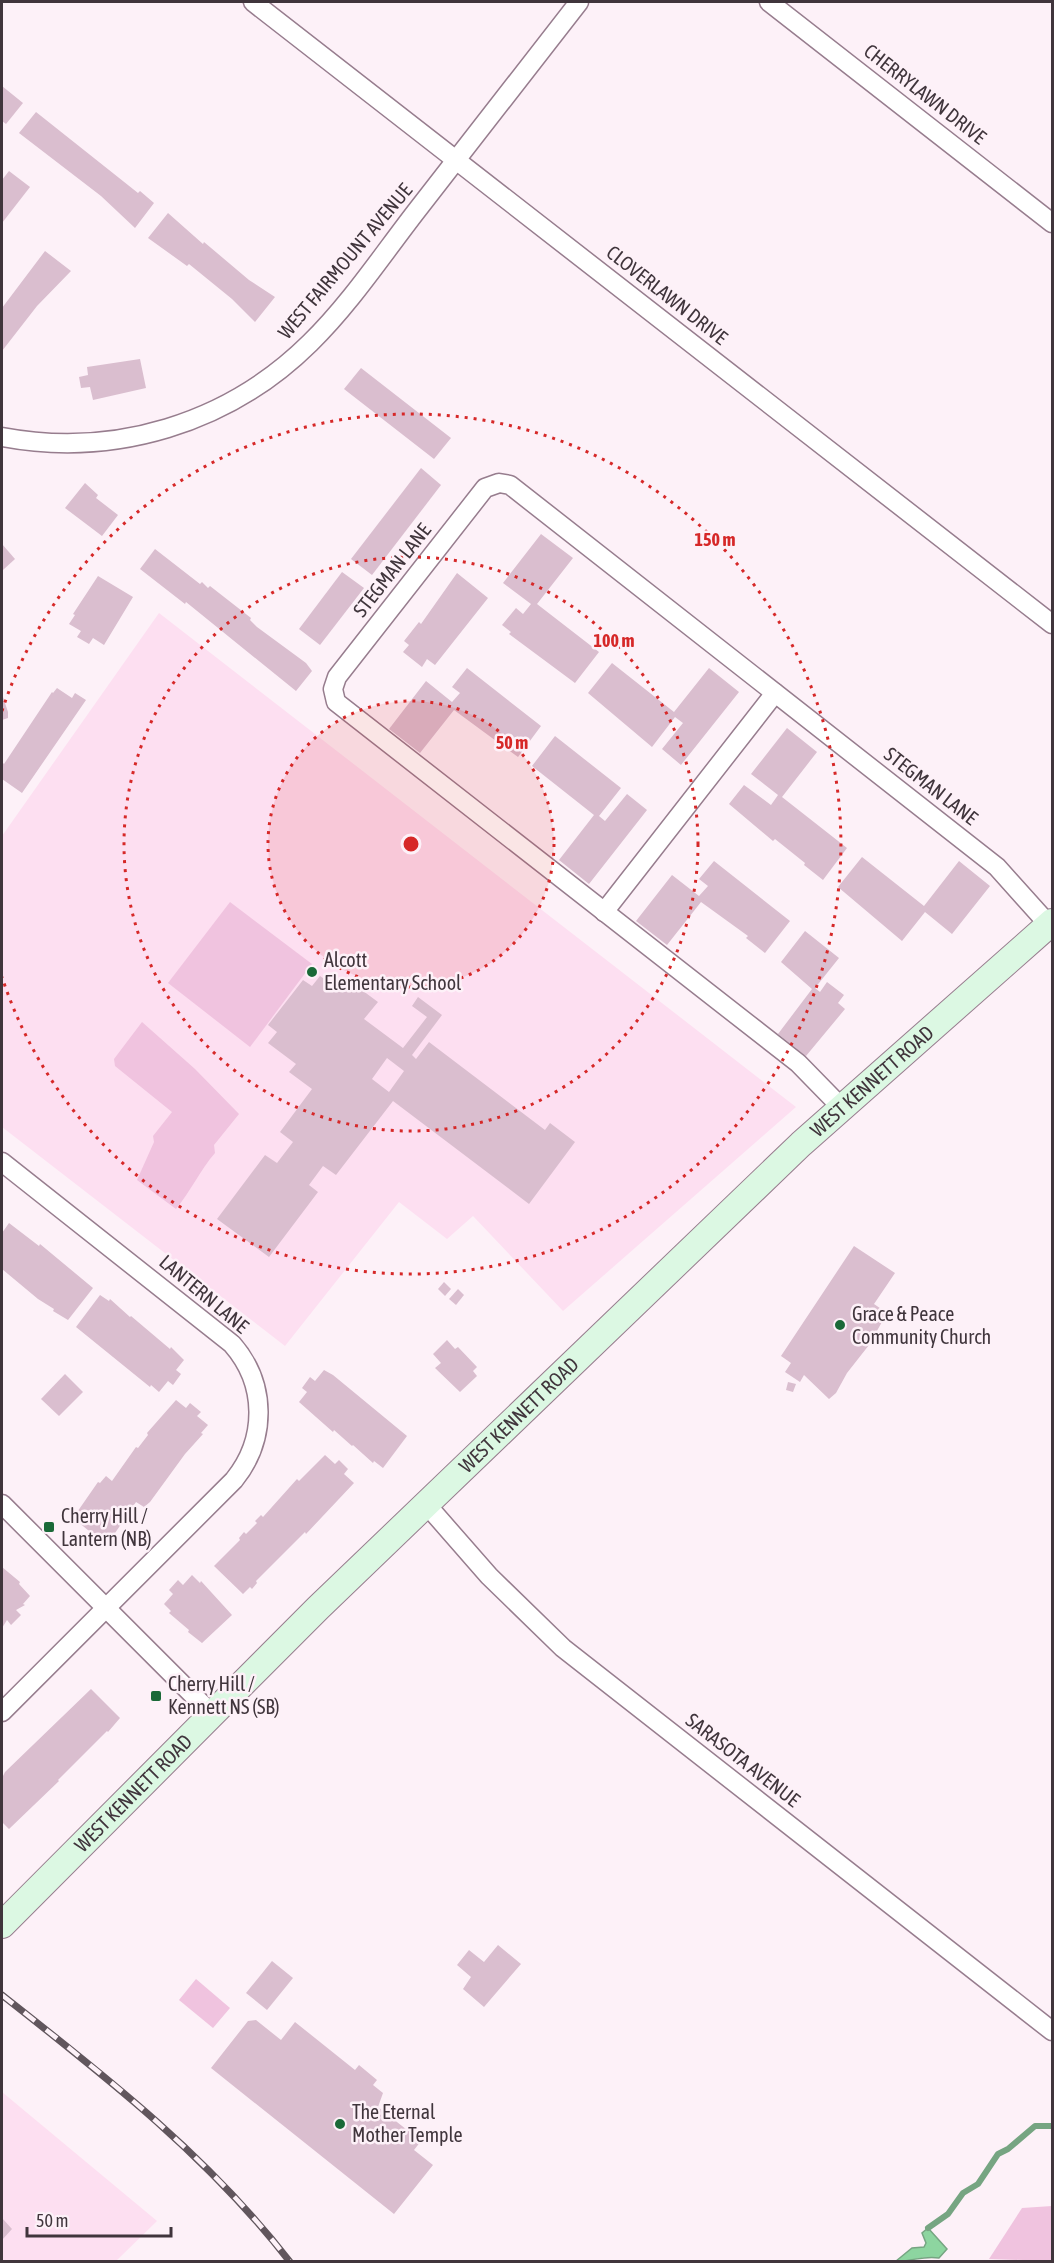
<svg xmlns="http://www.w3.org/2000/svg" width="1054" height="2263" font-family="'Asap Condensed',sans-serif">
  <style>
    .built { fill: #fddff1 }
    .green { fill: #f0c3df }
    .water { fill: #8dd5a0; stroke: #76a582; stroke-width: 1.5 }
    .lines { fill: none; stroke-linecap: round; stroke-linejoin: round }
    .stream { stroke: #76a582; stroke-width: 6 }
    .building { fill: #dabecf; fill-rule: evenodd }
    .street-casing { stroke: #977d8e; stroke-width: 21 }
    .secondary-casing { stroke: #977d8e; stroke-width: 28 }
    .street { stroke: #fff; stroke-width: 18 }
    .secondary { stroke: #dcf8e3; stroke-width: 26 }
    .rail-casing { stroke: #61565d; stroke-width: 7 }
    .rail { stroke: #fdf1f8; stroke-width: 4.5; stroke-dasharray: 14; stroke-linecap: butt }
    .ring { fill: none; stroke: #d62828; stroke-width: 3; stroke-dasharray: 3 6 }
    .poi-dot { fill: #1a6938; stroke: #fdf1f8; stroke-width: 2 }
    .labels { text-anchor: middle; stroke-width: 5; stroke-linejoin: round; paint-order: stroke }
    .street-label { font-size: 20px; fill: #40353c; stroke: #fdf1f8 }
    .poi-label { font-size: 20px; fill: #40353c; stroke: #fdf1f8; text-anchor: start }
    .centre { fill: #d62828; stroke: #fdf1f8; stroke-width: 3 }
    .ring-label { font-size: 18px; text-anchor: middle; font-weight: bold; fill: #d62828; stroke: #fdf1f8; stroke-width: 5; stroke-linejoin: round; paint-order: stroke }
  </style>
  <rect width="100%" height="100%" fill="#fdf1f8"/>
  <!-- built -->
  <g class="built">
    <path d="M159,613L796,1107L563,1311L473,1216L447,1239L399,1202L285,1346L2,1127V836Z"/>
    <path d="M2,2092L157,2221L116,2261H2Z"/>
  </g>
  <!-- green -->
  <g class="green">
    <path d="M230,902L312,964L250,1047L168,983Z"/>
    <path d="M142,1022L195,1069L239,1114L214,1145L215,1153C200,1170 191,1191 176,1209L137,1180L154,1142L153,1136L172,1112L115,1066L114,1059Z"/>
    <path d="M196,1979L230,2008L213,2028L179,2000Z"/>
    <path d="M1052,2206V2261L989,2259L1022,2208Z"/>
  </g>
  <!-- water -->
  <path class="water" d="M928,2228L947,2249L939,2258C923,2255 912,2262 896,2261L912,2248L924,2247L926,2243L922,2233Z"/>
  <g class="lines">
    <!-- stream -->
    <path class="stream" d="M928,2228L948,2214L963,2193L978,2184L998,2154L1008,2149L1035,2126H1052"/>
  </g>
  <!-- building -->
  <g class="building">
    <path d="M2,86L23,103L6,124L2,121Z"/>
    <path d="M36,112L138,193L140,191L154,203L135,228L101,196L19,133Z"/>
    <path d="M9,171L30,187L2,223V180Z"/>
    <path d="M168,213L203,244L204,242L249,280L275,297L255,322L232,299L189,264L187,266L148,238Z"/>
    <path d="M45,251L71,271L37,306L2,351V308Z"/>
    <path d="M140,359L146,388L93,400L90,387L81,388L79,377L88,375L87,367Z"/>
    <path d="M361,368L451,438L434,459L344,389Z"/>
    <path d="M421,468L441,485L372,575L351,559Z"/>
    <path d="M85,483L98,495L96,498L118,515L102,536L65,508Z"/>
    <path d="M541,534L573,558L537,604L599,652L575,683L509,634L511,632L502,625L516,608L523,614L531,604L503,583Z"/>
    <path d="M2,544L15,559L3,570L2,568Z"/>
    <path d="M155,549L200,584L202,582L208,588L210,586L251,618L250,620L257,627L306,663L312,671L296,691L186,602L185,604L140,569Z"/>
    <path d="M342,572L364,588L320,645L299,629Z"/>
    <path d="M457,573L488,598L435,665L427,659L422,667L403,652L409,645L404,641L419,622L421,624Z"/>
    <path d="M98,576L133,597L104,645L93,638L89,644L77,637L81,631L69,624L75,615L73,614Z"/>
    <path d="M612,663L674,712L709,668L739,692L681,765L662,749L683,723L675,717L652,747L588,693Z"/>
    <path d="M467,668L541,726L518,757L454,710L420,753L389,729L426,681L452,702L460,693L452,687Z"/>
    <path d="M57,688L72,698L75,693L86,700L22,793L2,779V762L4,764L52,692L53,693Z"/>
    <path d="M2,694L8,712V718L2,720Z"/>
    <path d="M787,728L817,752L782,797L847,848L823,880L804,865L805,863L775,839L773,841L729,804L744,785L771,805L778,795L751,774Z"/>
    <path d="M555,736L621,788L599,816L605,821L627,794L647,810L589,884L559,860L594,815L532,766Z"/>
    <path d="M862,857L924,906L959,861L990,886L952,934L925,912L902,941L838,887Z"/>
    <path d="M714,861L790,921L765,953L746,938L748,936L701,902L667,945L636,921L672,875L699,896L708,886L699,879Z"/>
    <path d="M805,931L839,958L815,988L820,992L827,982L844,995L838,1003L845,1009L806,1056L778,1034L812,989L781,962Z"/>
    <path d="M320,976L333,985L339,978L348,986L351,982L378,1002L364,1019L403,1048L427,1017L412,1006L418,997L442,1015L412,1055L416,1059L429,1042L545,1130L550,1123L575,1142L529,1204L393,1101L336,1175L323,1166L309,1185L318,1192L269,1257L217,1219L265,1155L277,1163L293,1142L280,1132L312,1089L289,1072L296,1064L268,1043L277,1032L268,1025L303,980L312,986ZM387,1058L404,1071L389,1092L372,1079Z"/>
    <path d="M9,1223L39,1246L40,1244L93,1288L68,1320L53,1311L54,1309L38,1299L2,1269V1233Z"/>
    <path d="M854,1246L895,1273L874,1304L887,1313L869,1345L847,1373L836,1393L829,1399L804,1375L800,1382L785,1372L791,1363L781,1356Z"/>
    <path d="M444,1282L451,1289L445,1296L438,1289Z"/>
    <path d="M458,1289L464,1295L456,1305L449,1299Z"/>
    <path d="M100,1295L109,1301L110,1299L130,1317L131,1316L170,1349L171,1347L184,1360L176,1370L181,1374L173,1385L168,1381L159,1392L151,1385L150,1387L76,1327Z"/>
    <path d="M447,1340L455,1349L458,1347L477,1367L473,1371L477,1376L460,1392L435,1368L441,1363L433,1354Z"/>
    <path d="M324,1370L333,1375L407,1436L383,1468L374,1461L373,1463L353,1445L352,1446L334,1430L333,1432L299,1402L307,1392L302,1388L310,1377L315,1381Z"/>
    <path d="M65,1374L83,1392L59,1416L41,1399Z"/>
    <path d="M788,1382L796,1384L793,1392L786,1390Z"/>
    <path d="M176,1400L186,1408L190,1403L201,1412L197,1416L208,1425L201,1433L203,1434L185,1454L150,1502L144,1507L136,1502L113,1536L111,1534L104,1543L73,1518L98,1482L100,1483L106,1476L112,1481L136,1447L138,1448L148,1435L147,1433Z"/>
    <path d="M325,1455L335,1464L339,1460L348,1469L344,1474L354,1483L306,1534L305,1532L256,1581L257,1583L252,1589L250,1587L243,1594L214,1566L240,1540L239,1538L244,1532L246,1534L257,1523L255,1521L261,1515L263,1517L297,1479L299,1481Z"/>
    <path d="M2,1567L20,1582L19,1584L30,1596L23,1604L25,1605L16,1610L21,1615L11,1625L7,1620L2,1628Z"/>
    <path d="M192,1575L200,1583L201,1581L232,1615L202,1643L188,1632L189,1630L169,1613L171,1611L164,1604L173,1594L169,1590L178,1580L183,1585Z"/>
    <path d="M91,1689L120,1718L108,1732L107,1731L58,1780L59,1781L9,1829L2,1822V1778L5,1772Z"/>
    <path d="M498,1945L521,1964L484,2007L463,1989L471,1977L457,1965L469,1950L484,1962Z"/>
    <path d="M272,1961L293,1978L267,2010L246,1993Z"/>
    <path d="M256,2020L281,2040L295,2022L355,2070L359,2065L377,2080L373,2085L383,2093L378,2107L421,2141L414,2150L433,2165L394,2214L211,2068L248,2021Z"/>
    <path d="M2,2218L12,2229L2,2240Z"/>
  </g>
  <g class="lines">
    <!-- street casing -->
    <g class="street-casing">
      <g id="street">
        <path d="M253,2L1052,624"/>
        <path d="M769,2L1052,223"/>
        <path d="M2,437C114,458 228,424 310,343C350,304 383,254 418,209C471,140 525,71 579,2"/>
        <path d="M604,912L775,693"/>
        <path d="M841,1107L798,1063L336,702L333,689L337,677L485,488L499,483L510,485L997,867L1049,925"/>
        <path d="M2,1162L232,1344C267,1384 267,1439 234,1480L2,1712"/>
        <path d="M2,1504L212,1714"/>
        <path d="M426,1504L489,1576L563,1648L1052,2031"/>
      </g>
    </g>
    <!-- secondary casing -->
    <g class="secondary-casing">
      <g id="secondary">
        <path id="s1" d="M2,1925L318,1608L801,1144L1052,922"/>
      </g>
    </g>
    <!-- street -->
    <use href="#street" class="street"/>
    <!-- secondary -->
    <use href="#secondary" class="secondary"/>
    <!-- rail casing -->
    <g class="rail-casing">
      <path id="rail" d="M2,1995C105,2076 209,2157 290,2262"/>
    </g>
    <!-- rail -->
    <use href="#rail" class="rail"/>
  </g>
  <!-- distance rings -->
  <circle cx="411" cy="844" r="143" fill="#d62828" fill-opacity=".12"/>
  <g class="ring">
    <circle cx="411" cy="844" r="143"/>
    <circle cx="411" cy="844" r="287"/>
    <path d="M2 711A430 430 0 1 1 2 977"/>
  </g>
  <!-- markers -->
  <g class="poi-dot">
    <circle cx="312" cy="972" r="6"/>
    <circle cx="840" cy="1325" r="6"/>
    <rect x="43" y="1521" width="12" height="12" rx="3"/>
    <rect x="150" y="1690" width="12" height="12" rx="3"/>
    <circle cx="340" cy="2124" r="6"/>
  </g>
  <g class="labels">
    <!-- street labels -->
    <g class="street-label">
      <text transform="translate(925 94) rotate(38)" y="7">CHERRYLAWN DRIVE</text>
      <text transform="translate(345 261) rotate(-50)" y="7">WEST FAIRMOUNT AVENUE</text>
      <text transform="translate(667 295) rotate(38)" y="7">CLOVERLAWN DRIVE</text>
      <text transform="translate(392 570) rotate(-52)" y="7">STEGMAN LANE</text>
      <text transform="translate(931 786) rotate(38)" y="7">STEGMAN LANE</text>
      <text dy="7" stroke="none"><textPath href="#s1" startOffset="1212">WEST KENNETT ROAD</textPath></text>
      <text transform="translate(204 1294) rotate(40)" y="7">LANTERN LANE</text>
      <text dy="7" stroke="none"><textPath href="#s1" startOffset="726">WEST KENNETT ROAD</textPath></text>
      <text transform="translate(743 1760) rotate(38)" y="7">SARASOTA AVENUE</text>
      <text dy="7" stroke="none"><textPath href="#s1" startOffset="186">WEST KENNETT ROAD</textPath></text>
    </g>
    <!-- poi labels -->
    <g class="poi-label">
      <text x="324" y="967">Alcott<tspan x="324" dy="23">Elementary School</tspan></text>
      <text x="852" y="1321">Grace &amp; Peace<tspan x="852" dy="23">Community Church</tspan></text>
      <text x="61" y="1523">Cherry Hill /<tspan x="61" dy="23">Lantern (NB)</tspan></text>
      <text x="168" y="1691">Cherry Hill /<tspan x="168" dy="23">Kennett NS (SB)</tspan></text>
      <text x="352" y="2119">The Eternal<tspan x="352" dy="23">Mother Temple</tspan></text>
    </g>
  </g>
  <circle cx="411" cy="844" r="9" class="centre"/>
  <g class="ring-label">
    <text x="715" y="546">150 m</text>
    <text x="614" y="647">100 m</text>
    <text x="512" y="749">50 m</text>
  </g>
  <!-- border -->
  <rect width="1054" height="2263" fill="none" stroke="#40353c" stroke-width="6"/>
  <!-- scale -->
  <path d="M27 2227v9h144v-9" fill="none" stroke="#40353c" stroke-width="3"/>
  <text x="36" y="2227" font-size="18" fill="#40353c" stroke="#fdf1f8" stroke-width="4.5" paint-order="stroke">50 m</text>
</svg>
